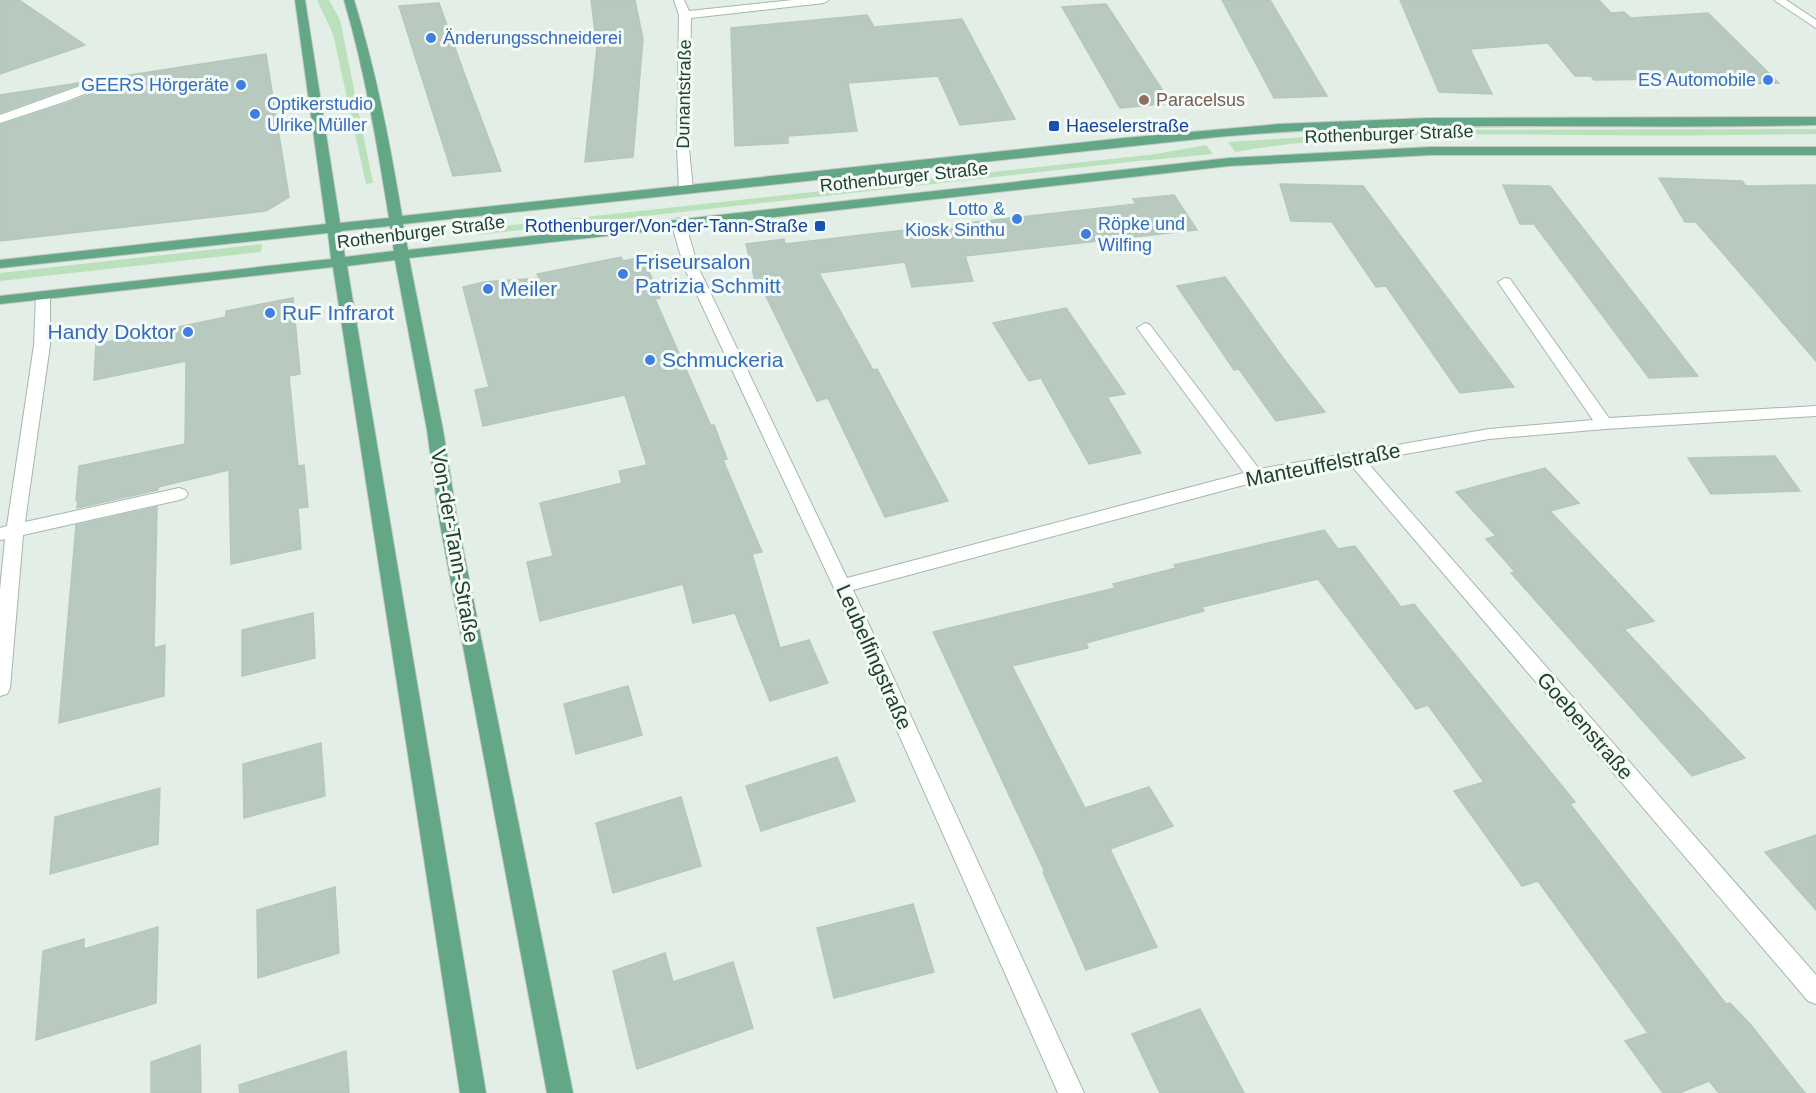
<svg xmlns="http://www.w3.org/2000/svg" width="1816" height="1093" font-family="Helvetica,sans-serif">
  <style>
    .green { fill: #bae1bc }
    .building { fill: #b8c9bf; stroke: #b5c8bc; stroke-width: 1.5 }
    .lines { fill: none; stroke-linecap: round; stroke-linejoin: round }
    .minor-casing { stroke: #a5b7ad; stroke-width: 2 }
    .major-casing { stroke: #c1cac5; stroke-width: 2 }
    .minor { fill: #fff; fill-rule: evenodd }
    .major { fill: #64a786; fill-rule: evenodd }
    .shop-dot { fill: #3f7fe0; stroke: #f4faf6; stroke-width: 2 }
    .education-dot { fill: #8d6e63; stroke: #f4faf6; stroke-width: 2 }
    .transit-dot { fill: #1a4fb4; stroke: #f4faf6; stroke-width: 2 }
    .labels { text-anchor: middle; stroke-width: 6; stroke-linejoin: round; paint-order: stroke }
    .far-shop-label { font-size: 18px; fill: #366cbe; stroke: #f4faf6; text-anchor: start }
    .far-street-label { font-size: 18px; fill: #214131; stroke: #f4faf6 }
    .far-education-label { font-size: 18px; fill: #785e54; stroke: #f4faf6; text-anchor: start }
    .far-transit-label { font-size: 18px; fill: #164399; stroke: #f4faf6; text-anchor: start }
    .shop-label { font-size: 21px; fill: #366cbe; stroke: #f4faf6; text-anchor: start }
    .street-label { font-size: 21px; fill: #214131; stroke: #f4faf6 }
  </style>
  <rect width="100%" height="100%" fill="#e3eee7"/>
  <!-- green -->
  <g class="green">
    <path d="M317,0H329L340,20L373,183L366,184L333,34Z"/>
    <path d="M1816,129V134C1737,135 1658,136 1580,135C1465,134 1348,132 1235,152L1228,142L1417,130Z"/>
    <path d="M1206,145L1213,154L1129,162L477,235L476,229L1156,154Z"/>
    <path d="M262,244L261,252L0,281V273Z"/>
  </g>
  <!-- building -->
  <g class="building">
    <path d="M0,0H19L85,45L0,74Z"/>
    <path d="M591,0H635L643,39L633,157L585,162L597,47Z"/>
    <path d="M1222,0H1270L1327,96L1274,98Z"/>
    <path d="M1400,0H1599L1611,13L1624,12L1631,18L1708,13L1779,83L1679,85L1674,79L1594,80L1591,76H1575L1548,43L1470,49L1492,94L1439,92Z"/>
    <path d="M439,3L468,84L501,171L453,176L399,6Z"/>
    <path d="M1106,4L1171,103L1120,108L1062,7Z"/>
    <path d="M867,15L874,27L962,19L1015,119L960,125L938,76L848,83L857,131L788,136V143L735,146L731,28Z"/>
    <path d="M266,54L289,197L266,211L0,241V125L68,103L110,86L111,78Z"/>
    <path d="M85,82L0,113V95Z"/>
    <path d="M1659,178L1742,181L1746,186L1816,185V361L1696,222H1685Z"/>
    <path d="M1280,184L1363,186L1514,387L1460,393L1386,286L1376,287L1332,222L1291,221Z"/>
    <path d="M1503,185L1550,186L1698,376L1649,378L1534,224H1520Z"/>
    <path d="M1174,195L1197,230L965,256L973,281L912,287L905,262L819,273L873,370L877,369L948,501L885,517L828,398L817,401L764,292L758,293L746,244L784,239L785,244L896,231L1136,204L1133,199Z"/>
    <path d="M621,257L623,261L643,257L660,298L655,299L711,426L714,425L727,459L723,460L762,552L752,554L780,648L809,640L828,683L770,701L735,613L693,623L683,584L540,621L527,562L553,556L540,503L622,483L619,471L647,465L625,395L483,426L475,390L489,387L463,287L484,282L539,278L537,274Z"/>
    <path d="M1225,277L1283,358L1325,412L1276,421L1239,369L1234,370L1177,286Z"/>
    <path d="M293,298L300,374L289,376L298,466L304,465L308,507L298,508L301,549L231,564L229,470L158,487V490L77,508L78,501H76L79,466L185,444L186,361L94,380L96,344L226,317V311Z"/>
    <path d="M1066,308L1125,394L1107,397L1141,453L1089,464L1041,378L1029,381L993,323Z"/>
    <path d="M1775,456L1800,491L1711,494L1688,458Z"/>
    <path d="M1545,468L1579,503L1550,511L1654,621L1624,629L1745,758L1692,776L1511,573L1515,572L1486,539L1496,536L1456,492Z"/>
    <path d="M157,507L154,648L165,645L164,696L59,723L76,525Z"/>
    <path d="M1324,530L1338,549L1355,546L1401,607L1414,604L1575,802L1570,804L1726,1004L1730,1003L1750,1024L1805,1093H1719L1709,1081L1679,1093H1663L1625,1041L1648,1033L1538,881L1522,886L1454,791L1484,782L1428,705L1416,709L1318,579L1202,607L1204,611L1086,643L1088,648L1012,666L1085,808L1149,787L1173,826L1110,849L1157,947L1086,970L1043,872H1045L933,632L1115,588L1113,584L1176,568L1174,565Z"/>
    <path d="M313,613L315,658L242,676V630Z"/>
    <path d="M628,686L642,735L576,754L564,704Z"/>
    <path d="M321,743L325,796L244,818L243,764Z"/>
    <path d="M837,757L855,801L761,831L746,786Z"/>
    <path d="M160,788L158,844L50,874L55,817Z"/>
    <path d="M681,797L701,866L613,893L596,823Z"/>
    <path d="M1816,835V910L1765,852Z"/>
    <path d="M335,887L339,953L258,978L257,910Z"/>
    <path d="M913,904L934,972L834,998L817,928Z"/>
    <path d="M158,927L156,1003L36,1040L43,951L84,939V949Z"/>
    <path d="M665,953L673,982L733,962L753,1028L637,1069L613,971Z"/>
    <path d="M1200,1009L1244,1093H1160L1132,1034Z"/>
    <path d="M200,1045L201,1093H151V1062Z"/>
    <path d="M346,1051L349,1093H240L239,1085Z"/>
  </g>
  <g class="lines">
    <!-- minor casing -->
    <g class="minor-casing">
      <g id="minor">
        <path d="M674,0H684L689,11L793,0H829L824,3L691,18L689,149L693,189L686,193L679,189L677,149L679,15Z"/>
        <path d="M1774,0H1786L1816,20V28Z"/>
        <path d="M105,77L109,78V84L67,101L0,123V115Z"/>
        <path d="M678,218L685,222L698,267L847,578L1244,473L1137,328L1145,323L1150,325L1259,469L1489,429L1593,420L1498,282L1505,278L1510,279L1609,418L1816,406V416L1605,429L1489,439L1366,461L1816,975V1004L1808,1001L1350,464L1255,482L853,590L1084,1093H1058L833,586L684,267L671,222Z"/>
        <path d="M43,292L50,296V345L25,522L179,488L185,490L188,494L185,498L179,500L23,535L10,688L7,694L0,696V590L5,539L0,540V528L7,526L34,345L36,296Z"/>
      </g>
    </g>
    <!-- major casing -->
    <g class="major-casing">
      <path id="major" d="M295,0H305L340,223L389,218C377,144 365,71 344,0H354C376,71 390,143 402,216L1124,138L1279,124L1428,118L1816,117V125C1616,130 1416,119 1217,137L403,224L408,250L1229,158L1430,147H1816V155H1430L1229,166L409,258L443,430L458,524L573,1093H547L440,524L427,430L395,260L347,266L486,1093H460L333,267L0,304V296L331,259L328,233L0,268V260L326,224ZM390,226L394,251L345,257L341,231Z"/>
    </g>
    <!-- minor -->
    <use href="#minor" class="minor"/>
    <!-- major -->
    <use href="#major" class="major"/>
  </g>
  <!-- markers -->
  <g class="shop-dot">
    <circle cx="431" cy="38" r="6"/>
    <circle cx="1768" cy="80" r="6"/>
    <circle cx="241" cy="85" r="6"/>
    <circle cx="255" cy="114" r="6"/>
    <circle cx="1017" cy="219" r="6"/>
    <circle cx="1086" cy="234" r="6"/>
    <circle cx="623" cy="274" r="6"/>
    <circle cx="488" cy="289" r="6"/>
    <circle cx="270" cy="313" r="6"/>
    <circle cx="188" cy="332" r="6"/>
    <circle cx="650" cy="360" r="6"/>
  </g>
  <circle class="education-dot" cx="1144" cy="100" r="6"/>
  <g class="transit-dot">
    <rect x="1048" y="120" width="12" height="12" rx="3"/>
    <rect x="814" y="220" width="12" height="12" rx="3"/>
  </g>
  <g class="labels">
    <!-- far-shop labels -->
    <g class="far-shop-label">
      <text x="443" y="44">Änderungsschneiderei</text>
      <text x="1756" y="86" text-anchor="end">ES Automobile</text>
      <text x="229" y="91" text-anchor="end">GEERS Hörgeräte</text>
      <text x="267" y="110">Optikerstudio<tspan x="267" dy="21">Ulrike Müller</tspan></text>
      <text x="1005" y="215" text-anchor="end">Lotto &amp;<tspan x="1005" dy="21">Kiosk Sinthu</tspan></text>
      <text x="1098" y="230">Röpke und<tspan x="1098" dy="21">Wilfing</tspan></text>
    </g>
    <!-- far-street labels -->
    <g class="far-street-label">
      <text transform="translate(684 94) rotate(-89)" y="6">Dunantstraße</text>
      <text transform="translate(1389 134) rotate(-2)" y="6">Rothenburger Straße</text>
      <text transform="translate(904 177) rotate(-6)" y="6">Rothenburger Straße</text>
      <text transform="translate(421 232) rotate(-7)" y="6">Rothenburger Straße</text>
    </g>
    <!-- far-education labels -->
    <g class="far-education-label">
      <text x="1156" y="106">Paracelsus</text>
    </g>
    <!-- far-transit labels -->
    <g class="far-transit-label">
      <text x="1066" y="132">Haeselerstraße</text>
      <text x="808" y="232" text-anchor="end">Rothenburger/Von-der-Tann-Straße</text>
    </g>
    <!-- shop labels -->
    <g class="shop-label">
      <text x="635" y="269">Friseursalon<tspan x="635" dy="24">Patrizia Schmitt</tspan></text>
      <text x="500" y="296">Meiler</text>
      <text x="282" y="320">RuF Infrarot</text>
      <text x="176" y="339" text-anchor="end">Handy Doktor</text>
      <text x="662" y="367">Schmuckeria</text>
    </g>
    <!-- street labels -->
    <g class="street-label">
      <text transform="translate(1323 465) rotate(-11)" y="7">Manteuffelstraße</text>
      <text transform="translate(455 546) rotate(80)" y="7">Von-der-Tann-Straße</text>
      <text transform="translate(874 657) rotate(66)" y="7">Leubelfingstraße</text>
      <text transform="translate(1585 726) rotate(49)" y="7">Goebenstraße</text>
    </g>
  </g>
</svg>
